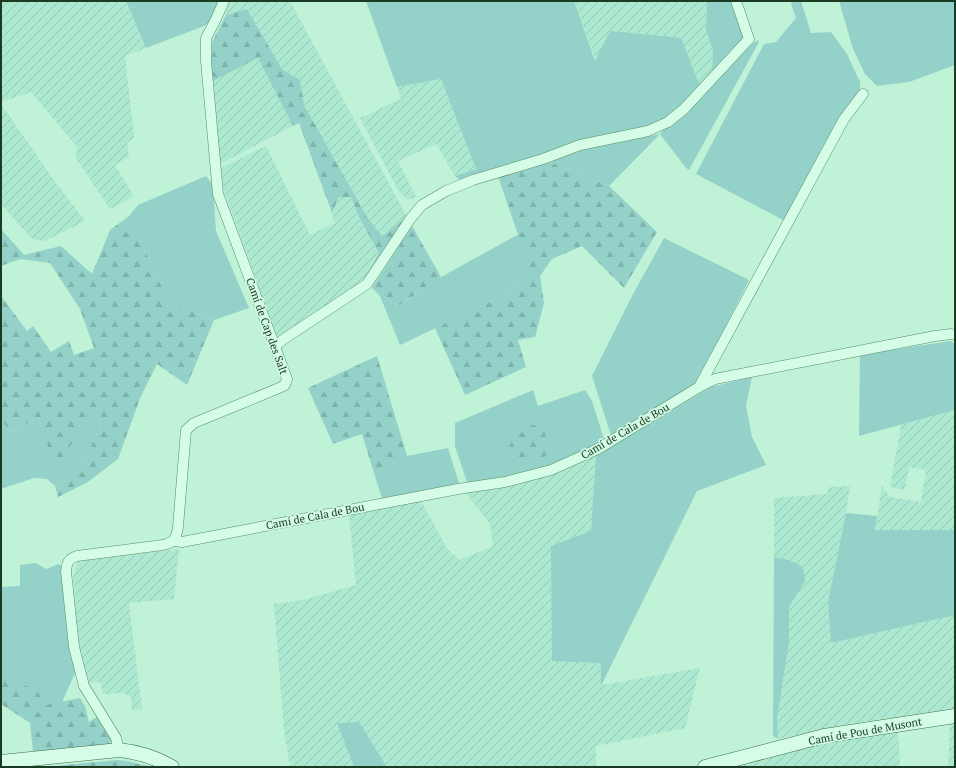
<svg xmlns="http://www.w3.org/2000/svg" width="956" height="768" font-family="'PT Serif',serif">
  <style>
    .farmland { fill: url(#farmland-furrows) }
    .grass { fill: #93d1c9 }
    .forest { fill: url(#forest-firs) }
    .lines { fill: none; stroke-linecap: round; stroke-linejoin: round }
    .street-casing { stroke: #568d66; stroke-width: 11 }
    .secondary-casing { stroke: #3a6f47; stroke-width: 15 }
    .street { stroke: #d5fce6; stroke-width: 10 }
    .secondary { stroke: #d5fce6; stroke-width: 14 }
    .labels { text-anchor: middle; stroke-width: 3.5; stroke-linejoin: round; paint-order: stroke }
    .street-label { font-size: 11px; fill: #1c3b23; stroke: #d1f9e3 }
  </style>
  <defs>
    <pattern id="farmland-furrows" width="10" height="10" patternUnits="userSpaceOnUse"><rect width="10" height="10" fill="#ade8d0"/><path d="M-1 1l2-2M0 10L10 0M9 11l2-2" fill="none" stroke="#94c8b2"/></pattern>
    <pattern id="forest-firs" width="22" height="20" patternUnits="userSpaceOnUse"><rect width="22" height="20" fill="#93d1c9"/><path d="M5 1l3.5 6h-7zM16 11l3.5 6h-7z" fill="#7eb4ac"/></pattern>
  </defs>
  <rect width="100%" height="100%" fill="#c0f2d7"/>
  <!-- farmland -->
  <g class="farmland">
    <path d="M1,1H126L146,48L125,56L134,137L127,143L129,157L115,165L134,196L110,209L76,158L77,147L31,92L1,102Z"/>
    <path d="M229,1H290L407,217L382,236L367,217L304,105L300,80L282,69L247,9L226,15Z"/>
    <path d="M574,1H707L706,30L713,51L712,70L699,84L596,61Z"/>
    <path d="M258,58L293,126L220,164L211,82Z"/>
    <path d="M441,79L476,169L455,176L436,144L398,161L416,197L408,200L398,190L360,118L401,99L397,87Z"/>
    <path d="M1,104L53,179L85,221L45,241L32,239L1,204Z"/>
    <path d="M266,146L310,235L334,223L332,213L339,197H351L359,217L380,253L366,277L367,280L278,338L223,189L221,168Z"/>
    <path d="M955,410V530H875L882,486L890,497L921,502L926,470L909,467L905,490L890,487L901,425Z"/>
    <path d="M596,455L591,531L601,663V685L700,668L685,728L596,746V767H385L359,722L337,723L354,767H290L284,730L274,604L303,600L356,585L349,515L421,501L448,550L460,560L493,546L490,524L466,493L553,473Z"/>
    <path d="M850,486L846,513L828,602L831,643L955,615V708L836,726L778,739L777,719L789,642V607L795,595L789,560L774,557V498L827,494L829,487Z"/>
    <path d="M179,549L174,599L129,603L142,709L132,711L131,697L124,693L103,694L100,682L88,683L80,661L73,576L78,561Z"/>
    <path d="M955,723V767H948L950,724Z"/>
    <path d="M898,731L900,767H737L823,743Z"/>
  </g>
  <!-- grass -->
  <g class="grass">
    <path d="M126,1H220L213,20L204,26L146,48Z"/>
    <path d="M366,1H574L595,61L610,31L681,38L699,84L712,70L713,51L706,30L707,1H733L746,37L687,102L668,118L648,128L542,155L461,181L455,176L476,169L441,79L397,87Z"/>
    <path d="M794,1H801L811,33L831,32L847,54L860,82V93L785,221L696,174L764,44L776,42L796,18L791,4Z"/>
    <path d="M839,1H955V65L909,82L877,86L865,74L853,49Z"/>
    <path d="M758,40L759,42L689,170L686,168L660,134L609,186L550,162L576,151L660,134L664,129L679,120L749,46Z"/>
    <path d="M206,176L213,185L216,231L249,308L214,320L169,302L129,216L138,205Z"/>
    <path d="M519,234L531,273L503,296L400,345L380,296L372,288L398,306L441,277Z"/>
    <path d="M664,238L749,280L697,383L611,435L592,376L632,296Z"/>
    <path d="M950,341L955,344V410L859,436L860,355Z"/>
    <path d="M752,377L746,405L752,437L766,465L697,491L601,686V663L552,661L551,546L591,531L596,455L711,387Z"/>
    <path d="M533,390L538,406L585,390L592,401L604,439L600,444L551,466L507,478L468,485L455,446V423Z"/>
    <path d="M39,418L55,469L84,423L103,420L81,469L55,486L47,479L34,478L1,489V419L9,432Z"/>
    <path d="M448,448L460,486L384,499L382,498L374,473L407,456Z"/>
    <path d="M846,513L877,516L875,530H955V615L831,643L828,602Z"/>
    <path d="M774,557L789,560L803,567L805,581L789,607V642L777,719L778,739L773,736Z"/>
    <path d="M36,563L46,569L59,564L62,568L75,673L62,702L45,705L1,682V587L20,586V565Z"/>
    <path d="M359,722L385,764V767H354L337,723Z"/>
  </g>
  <!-- forest -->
  <g class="forest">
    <path d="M247,9L282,69L300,80L304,105L367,217L382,236L407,217L366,277L379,253L359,217L351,197H339L332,213L299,123L293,126L258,58L211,82L212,42L226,15Z"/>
    <path d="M550,162L609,186L657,232L624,288L582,246L552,259L540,276L544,303L535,337L518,340L526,367L465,395L435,328L503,296L531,273L498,176Z"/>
    <path d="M129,216L169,302L214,320L187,385L157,364L141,396L118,459L88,482L58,497L55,486L81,469L103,420L84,424L55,470L39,418L9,432L1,419V296L27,331L33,326L51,352L69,341L74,355L94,348L80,309L50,263L20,259L1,266V229L24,255L61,246L92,274L110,230Z"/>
    <path d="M412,226L441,277L398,306L372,288Z"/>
    <path d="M377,356L407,456L374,473L362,434L333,444L308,388Z"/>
    <path d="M543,425L550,454L530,463L505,454L520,426Z"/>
    <path d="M6,679L37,690L45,705L80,698L85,706L89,722L98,716L112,740L109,744L33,752L30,723L1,704V682Z"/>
    <path d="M117,760L127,761L152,767H44Z"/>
  </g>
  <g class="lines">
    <!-- street casing -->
    <g class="street-casing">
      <g id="street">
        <path d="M275,346L284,339L367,284L411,218L422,205L446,191L473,180L543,159L580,145L648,131L668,122L684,109L749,39L736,1"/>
        <path d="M699,387L844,119L863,94"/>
        <path d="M174,541L182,542L458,489L505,482L551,470L598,449L699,387L715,379L935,336L951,334L955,335"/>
        <path d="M119,750L116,738L84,686L74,647L66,571C67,563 68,559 77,556L163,545C175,542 176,539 178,527L186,430L194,423L279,388L285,385L287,379L218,194L206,61V38L216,19L224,1"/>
      </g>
    </g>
    <!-- secondary casing -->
    <g class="secondary-casing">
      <g id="secondary">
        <path d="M1,762L119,750C138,752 155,757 172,767"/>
        <path d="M705,767L824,736L955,716"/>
      </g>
    </g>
    <!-- street -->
    <use href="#street" class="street"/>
    <!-- secondary -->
    <use href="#secondary" class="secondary"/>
  </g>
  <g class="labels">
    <!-- street labels -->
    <g class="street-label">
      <text transform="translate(267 326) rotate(70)" y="4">Camí de Cap des Salt</text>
      <text transform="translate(625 431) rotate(-30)" y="4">Camí de Cala de Bou</text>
      <text transform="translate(315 516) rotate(-11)" y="4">Camí de Cala de Bou</text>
      <text transform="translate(865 731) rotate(-10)" y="4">Camí de Pou de Musont</text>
    </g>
  </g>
  <!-- border -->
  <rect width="956" height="768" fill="none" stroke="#1c3b23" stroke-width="4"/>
</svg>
